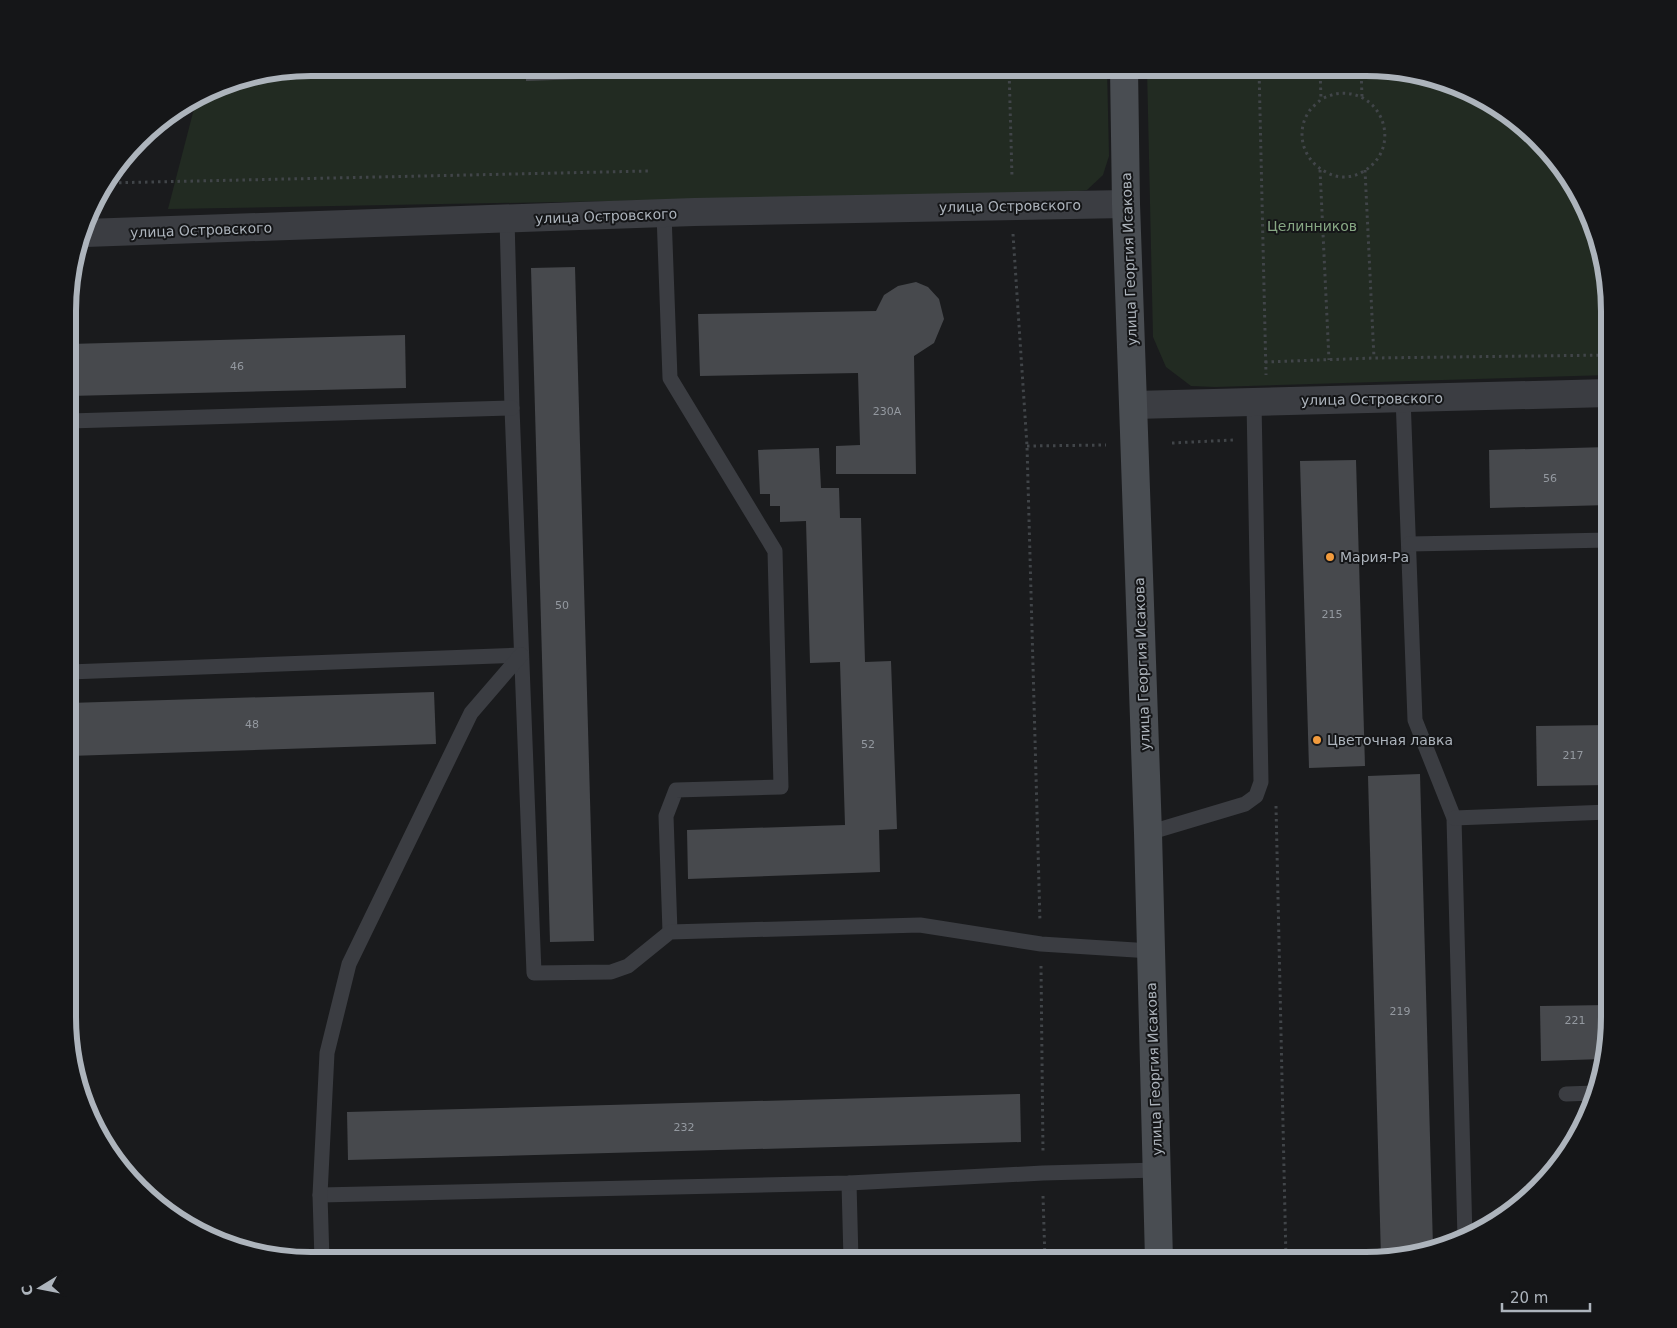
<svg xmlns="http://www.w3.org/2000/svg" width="1677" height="1328" font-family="'DejaVu Sans',sans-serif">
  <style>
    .green { fill: #222b22 }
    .building { fill: #47494d }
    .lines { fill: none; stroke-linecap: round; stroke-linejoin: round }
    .path { stroke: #414549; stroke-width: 3; stroke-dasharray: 2.5 4; stroke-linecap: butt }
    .lane { stroke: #3b3d42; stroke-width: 15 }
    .street { stroke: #3b3d42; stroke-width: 28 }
    .secondary { stroke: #494d52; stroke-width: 28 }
    .poi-dot { fill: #f29b3d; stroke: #151618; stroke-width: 2 }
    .labels { text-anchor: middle; stroke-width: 4; stroke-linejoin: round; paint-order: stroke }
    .number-label { font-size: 11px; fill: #9499a0 }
    .street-label { font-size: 14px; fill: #adb4bc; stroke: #151618 }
    .park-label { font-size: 14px; fill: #87a784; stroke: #151618 }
    .poi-label { font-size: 14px; fill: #adb4bc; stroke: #151618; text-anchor: start }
    .rim { fill: none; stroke: #adb4bc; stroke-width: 6 }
  </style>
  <rect width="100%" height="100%" fill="#1a1b1d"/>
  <!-- green -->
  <g class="green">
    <path d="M311,68H1107L1109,156L1103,175L1087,190L1061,193L168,209L196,101L233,81Z"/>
    <path d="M1147,68H1381L1459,86L1527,128L1584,204L1609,311V375L1215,387L1191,386L1166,367L1153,337Z"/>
  </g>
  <!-- building -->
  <g class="building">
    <path d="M526,68H582V79L526,81Z"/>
    <path d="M575,267L594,941L550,942L531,268Z"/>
    <path d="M916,282L928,287L939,299L944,319L934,343L914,356L916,474H836V446L860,445L858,373L700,376L698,314L876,311L884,295L898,286Z"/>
    <path d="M405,335L406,388L69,396V344Z"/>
    <path d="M1609,447V505L1490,508L1489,450Z"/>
    <path d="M819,448L821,488H839L840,518H861L865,662L891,661L897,829L879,830L880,872L688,879L687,830L845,825L840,662L810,663L806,521L780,522V506H770V494H760L758,450Z"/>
    <path d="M1356,460L1365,766L1309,768L1300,461Z"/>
    <path d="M434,692L436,744L69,756V703Z"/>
    <path d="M1609,725V785L1537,786L1536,726Z"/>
    <path d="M1420,774L1433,1247L1381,1258L1368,776Z"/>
    <path d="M1609,1005V1033L1603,1059L1541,1061L1540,1006Z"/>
    <path d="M1020,1094L1021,1142L348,1160L347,1112Z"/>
    <path d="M815,1258V1260H794V1259Z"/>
  </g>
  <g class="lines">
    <!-- path -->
    <g class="path">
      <path d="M1009,68L1012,177"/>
      <path d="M1259,68L1266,375"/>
      <path d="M1320,68L1321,99C1318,103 1313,106 1310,110C1294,132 1303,162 1328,173C1339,179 1353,178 1364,171C1404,147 1382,86 1335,94C1331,95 1326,97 1321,99"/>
      <path d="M1361,68L1362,97"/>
      <path d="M1320,170L1329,360"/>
      <path d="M1365,170L1374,358"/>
      <path d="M106,183L649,171"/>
      <path d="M1013,234L1027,446L1040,922"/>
      <path d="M1265,362L1374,358L1609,355"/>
      <path d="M1172,443L1233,440"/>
      <path d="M1027,446L1106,445"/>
      <path d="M1276,806L1286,1260"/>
      <path d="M1041,966L1043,1152"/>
      <path d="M1043,1196L1045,1260"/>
    </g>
    <!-- lane -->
    <g class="lane">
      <path d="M664,214L670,378L775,551L781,787L676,790L666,816L670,932"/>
      <path d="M507,219L512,408L534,973L611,972L628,966L670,932L920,925L1041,944L1151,951"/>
      <path d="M1403,397L1415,720L1454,818L1465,1238"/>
      <path d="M69,421L512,408"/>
      <path d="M1409,544L1609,540"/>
      <path d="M69,672L521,655"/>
      <path d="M1454,818L1609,812"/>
      <path d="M1148,833L1245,804L1256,796L1261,782L1254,402"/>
      <path d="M1566,1094L1595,1093"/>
      <path d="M849,1183L851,1260"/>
      <path d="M320,1195L849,1183L1043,1173L1158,1170"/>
      <path d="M322,1260L320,1195L327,1053L349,964L471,713L521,655"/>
    </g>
    <!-- street -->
    <g class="street">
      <path d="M85,233L694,212L1126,204"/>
      <path d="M1134,405L1609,393"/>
    </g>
    <!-- secondary -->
    <path class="secondary" d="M1124,68L1126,204L1148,833L1159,1260"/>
  </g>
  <!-- markers -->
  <g class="poi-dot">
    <circle cx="1330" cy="557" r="5"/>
    <circle cx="1317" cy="740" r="5"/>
  </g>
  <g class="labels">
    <!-- number labels -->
    <g class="number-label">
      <text x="237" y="370">46</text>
      <text x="887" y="415">230А</text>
      <text x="1550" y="482">56</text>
      <text x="562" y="609">50</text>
      <text x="1332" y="618">215</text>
      <text x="252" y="728">48</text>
      <text x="868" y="748">52</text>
      <text x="1573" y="759">217</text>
      <text x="1400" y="1015">219</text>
      <text x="1575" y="1024">221</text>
      <text x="684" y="1131">232</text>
    </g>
    <!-- street labels -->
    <g class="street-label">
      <text transform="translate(1010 206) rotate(-1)" y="5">улица Островского</text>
      <text transform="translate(606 216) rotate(-2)" y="5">улица Островского</text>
      <text transform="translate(201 230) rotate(-2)" y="5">улица Островского</text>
      <text transform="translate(1129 259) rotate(-92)" y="5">улица Георгия Исакова</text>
      <text transform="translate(1372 399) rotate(-1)" y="5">улица Островского</text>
      <text transform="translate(1142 664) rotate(-92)" y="5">улица Георгия Исакова</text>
      <text transform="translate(1154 1069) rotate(-92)" y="5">улица Георгия Исакова</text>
    </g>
    <!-- park labels -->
    <g class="park-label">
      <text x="1312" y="231">Целинников</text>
    </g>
    <!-- poi labels -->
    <g class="poi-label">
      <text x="1340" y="562">Мария-Ра</text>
      <text x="1327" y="745">Цветочная лавка</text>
    </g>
  </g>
  <!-- crop -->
  <path d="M0 0H1677V1328H0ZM311 76H1366A235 235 0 0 1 1601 311V1017A235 235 0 0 1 1366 1252H311A235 235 0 0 1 76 1017V311A235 235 0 0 1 311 76Z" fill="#151618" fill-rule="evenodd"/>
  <path class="rim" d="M311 76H1366A235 235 0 0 1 1601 311V1017A235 235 0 0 1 1366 1252H311A235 235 0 0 1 76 1017V311A235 235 0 0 1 311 76Z"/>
  <!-- north arrow -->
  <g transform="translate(40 1288) rotate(260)" stroke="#151618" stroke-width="4" paint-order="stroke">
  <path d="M0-4L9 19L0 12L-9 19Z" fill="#adb4bc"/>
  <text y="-8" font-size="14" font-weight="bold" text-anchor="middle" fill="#adb4bc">С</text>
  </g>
  <!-- scale -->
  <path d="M1502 1303v8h88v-8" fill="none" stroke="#adb4bc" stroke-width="2.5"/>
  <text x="1510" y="1303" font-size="15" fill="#adb4bc" stroke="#151618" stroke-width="4" paint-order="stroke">20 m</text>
</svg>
